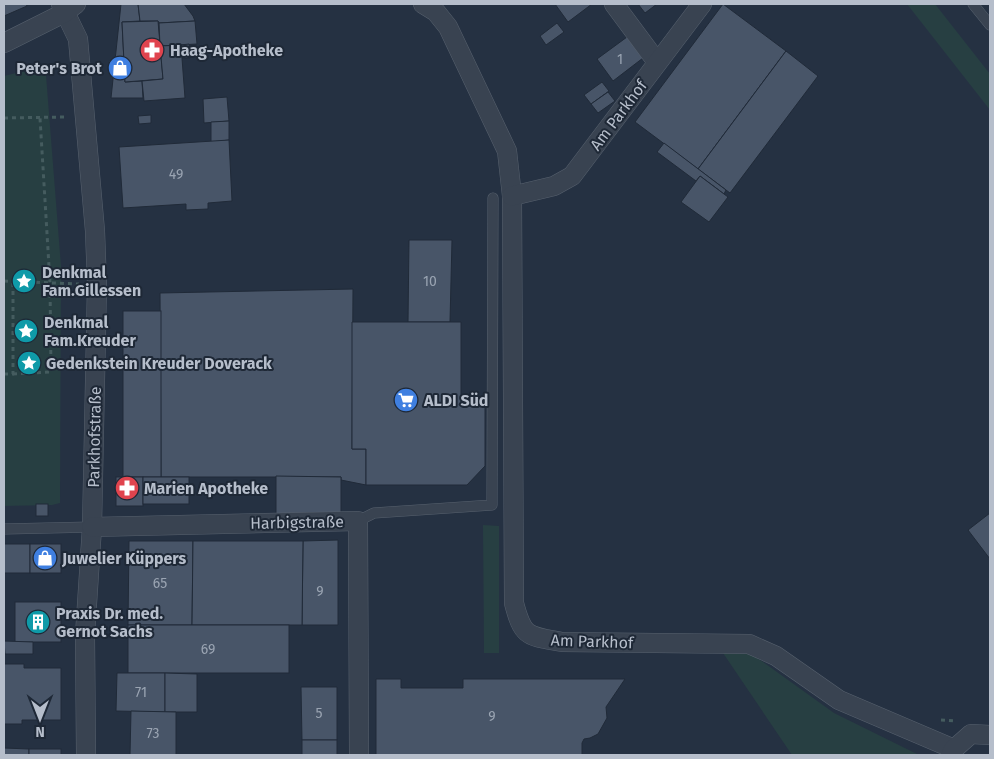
<svg xmlns="http://www.w3.org/2000/svg" width="994" height="759" font-family="'Fira Sans',sans-serif">
  <style>
    .green { fill: #273f42 }
    .building { fill: #485568; stroke: #202a38 }
    .lines { fill: none; stroke-linecap: round; stroke-linejoin: round }
    .service-casing { stroke: #57616e; stroke-width: 11 }
    .minor-casing { stroke: #57616e; stroke-width: 20 }
    .path { stroke: #455c5f; stroke-width: 3; stroke-dasharray: 4 4; stroke-linecap: butt }
    .service { stroke: #394351; stroke-width: 10 }
    .minor { stroke: #394351; stroke-width: 19 }
    .labels { text-anchor: middle; stroke-width: 4; stroke-linejoin: round; paint-order: stroke }
    .number-label { font-size: 14px; fill: #9aa4b2 }
    .poi-label { font-size: 16px; font-weight: bold; fill: #b6becb; stroke: #1e2836; text-anchor: start }
    .street-label { font-size: 16px; fill: #b6becb; stroke: #1e2836 }
  </style>
  <rect width="100%" height="100%" fill="#253142"/>
  <!-- green -->
  <g class="green">
    <path d="M907,4H935L990,74V110Z"/>
    <path d="M32,69L46,75L61,266L60,503L52,505L4,506V76Z"/>
    <path d="M483,525L499,526V653H484Z"/>
    <path d="M723,653L752,654L834,713L919,755H792Z"/>
  </g>
  <!-- building -->
  <g class="building">
    <path d="M4,4H26L27,6L4,16Z"/>
    <path d="M121,4H138L140,21L122,22L125,82L142,81L143,98H111Z"/>
    <path d="M138,4H184L193,16L195,21L159,23L158,21H140Z"/>
    <path d="M555,4H592L568,22Z"/>
    <path d="M638,4H657L645,13Z"/>
    <path d="M723,4L786,51L698,169L635,122Z"/>
    <path d="M158,21L163,79L125,82L122,22Z"/>
    <path d="M195,21L197,44L160,46L159,23Z"/>
    <path d="M557,23L564,32L546,45L540,36Z"/>
    <path d="M627,37L643,58L613,81L597,59Z"/>
    <path d="M189,44L190,58H182L181,45Z"/>
    <path d="M181,45L185,98L144,101L142,81L163,79L160,46Z"/>
    <path d="M786,51L818,76L730,193L698,169Z"/>
    <path d="M602,82L609,91L591,104L584,95Z"/>
    <path d="M608,92L615,101L598,113L591,104Z"/>
    <path d="M227,97L229,121L204,123L203,99Z"/>
    <path d="M151,115V123L139,124L138,116Z"/>
    <path d="M229,121V140L211,142V122Z"/>
    <path d="M229,140L232,201L208,203V209L186,210V204L123,208L119,147Z"/>
    <path d="M664,143L726,190L724,194L700,176L696,181L657,152Z"/>
    <path d="M700,176L728,197L709,222L681,202Z"/>
    <path d="M409,240H452L450,322H408Z"/>
    <path d="M353,289L352,449H366V485L341,480V477H161L160,293Z"/>
    <rect x="123" y="311" width="38" height="166"/>
    <path d="M352,322H461V406H485V466L467,485H366V449H352Z"/>
    <path d="M276,476L341,477V515L276,514Z"/>
    <rect x="116" y="477" width="27" height="29"/>
    <rect x="143" y="477" width="46" height="27"/>
    <rect x="36" y="504" width="12" height="12"/>
    <path d="M990,513V559L968,530Z"/>
    <path d="M338,540V625H302L303,541Z"/>
    <path d="M129,541H193L192,625H128Z"/>
    <path d="M193,541H303L302,625H192Z"/>
    <rect x="4" y="544" width="26" height="29"/>
    <rect x="30" y="544" width="31" height="29"/>
    <rect x="15" y="602" width="46" height="40"/>
    <rect x="128" y="625" width="161" height="48"/>
    <path d="M4,641L33,642V654H5Z"/>
    <path d="M4,664H24V668H61V720H22V724H4Z"/>
    <path d="M117,673H165V712L116,711Z"/>
    <path d="M165,673L197,674V712H165Z"/>
    <path d="M376,679H401V688H463V679H625L606,707L607,718L598,734L590,738L584,739L582,743V755H376Z"/>
    <path d="M301,687H337V740H302Z"/>
    <path d="M131,711L176,712V755H130Z"/>
    <rect x="302" y="740" width="35" height="15"/>
    <path d="M4,748L29,749V755H4Z"/>
    <rect x="29" y="749" width="32" height="6"/>
  </g>
  <g class="lines">
    <!-- service casing -->
    <g class="service-casing">
      <g id="service">
        <path d="M973,4L990,25"/>
        <path d="M358,521L374,513L492,505L493,198"/>
        <path d="M4,529L92,527"/>
      </g>
    </g>
    <!-- minor casing -->
    <g class="minor-casing">
      <g id="minor">
        <path d="M61,4L78,39L95,231L97,284L92,527L85,635L86,755"/>
        <path d="M423,4L436,12L448,27L507,151L512,196L514,603C523,638 528,636 562,642L749,644L776,656L839,700L954,749"/>
        <path d="M614,4L657,62"/>
        <path d="M4,43L64,13L76,4"/>
        <path d="M512,196L554,186L572,176L702,4"/>
        <path d="M92,527L358,521L359,755"/>
        <path d="M951,755L954,749L971,734L990,735"/>
      </g>
    </g>
    <!-- path -->
    <g class="path">
      <path d="M4,118L65,117"/>
      <path d="M4,281L79,284"/>
      <path d="M4,374H13V281"/>
      <path d="M13,374L51,372L50,283L40,118"/>
      <path d="M941,720L955,721"/>
    </g>
    <!-- service -->
    <use href="#service" class="service"/>
    <!-- minor -->
    <use href="#minor" class="minor"/>
  </g>
  <!-- icons -->
  <defs>
    <g id="pharmacy-disc" transform="scale(1.25)"><circle r="9.5" fill="#e0444e" stroke="#1e2836"/><path d="M-2-6h4v4h4v4h-4v4h-4v-4h-4v-4h4Z" fill="#fff"/></g>
    <g id="shop-disc" transform="scale(1.25)"><circle r="9.5" fill="#3f7fe0" stroke="#1e2836"/><path d="M-5-2.5h2.3a2.7 3.5 0 0 1 5.4 0H5L5.5 6h-11ZM-1.5-2.5h3a1.5 2.3 0 0 0-3 0Z" fill="#fff"/></g>
    <g id="sight-disc" transform="scale(1.25)"><circle r="9.5" fill="#0f9aa8" stroke="#1e2836"/><path d="M0-6L1.8-2.2L6-1.7L2.9 1.2L3.7 5.4L0 3.3L-3.7 5.4L-2.9 1.2L-6-1.7L-1.8-2.2Z" fill="#fff"/></g>
    <g id="supermarket-disc" transform="scale(1.25)"><circle r="9.5" fill="#3f7fe0" stroke="#1e2836"/><path d="M-6-5.5h2.5l.6 2H6L4.5 2H-2.5L-4.4-4H-6ZM-1.5 3.2a1.3 1.3 0 1 0 .1 0ZM3 3.2a1.3 1.3 0 1 0 .1 0Z" fill="#fff"/></g>
    <g id="building-disc" transform="scale(1.25)"><circle r="9.5" fill="#0f9aa8" stroke="#1e2836"/><path d="M-4-6H4V6H1V3H-1V6H-4ZM-2.5-4.3h1.7v1.8h-1.7ZM.8-4.3h1.7v1.8H.8ZM-2.5-1h1.7V.8h-1.7ZM.8-1h1.7V.8H.8Z" fill="#fff"/></g>
  </defs>
  <g fill-rule="evenodd">
    <use href="#pharmacy-disc" x="152" y="50"/>
    <use href="#shop-disc" x="120" y="68"/>
    <use href="#sight-disc" x="24" y="281"/>
    <use href="#sight-disc" x="26" y="331"/>
    <use href="#sight-disc" x="29" y="363"/>
    <use href="#supermarket-disc" x="406" y="400"/>
    <use href="#pharmacy-disc" x="127" y="488"/>
    <use href="#shop-disc" x="45" y="558"/>
    <use href="#building-disc" x="38" y="622"/>
  </g>
  <g class="labels">
    <!-- number labels -->
    <g class="number-label">
      <text x="620" y="64">1</text>
      <text x="176" y="179">49</text>
      <text x="430" y="286">10</text>
      <text x="160" y="588">65</text>
      <text x="320" y="596">9</text>
      <text x="208" y="654">69</text>
      <text x="141" y="697">71</text>
      <text x="319" y="718">5</text>
      <text x="492" y="721">9</text>
      <text x="153" y="738">73</text>
    </g>
    <!-- poi labels -->
    <g class="poi-label">
      <text x="170" y="56">Haag-Apotheke</text>
      <text x="102" y="74" text-anchor="end">Peter's Brot</text>
      <text x="42" y="278">Denkmal<tspan x="42" dy="18">Fam.Gillessen</tspan></text>
      <text x="44" y="328">Denkmal<tspan x="44" dy="18">Fam.Kreuder</tspan></text>
      <text x="46" y="369">Gedenkstein Kreuder Doverack</text>
      <text x="424" y="406">ALDI Süd</text>
      <text x="144" y="494">Marien Apotheke</text>
      <text x="62" y="564">Juwelier Küppers</text>
      <text x="56" y="619">Praxis Dr. med.<tspan x="56" dy="18">Gernot Sachs</tspan></text>
    </g>
    <!-- street labels -->
    <g class="street-label">
      <text transform="translate(618 115) rotate(-53)" y="6">Am Parkhof</text>
      <text transform="translate(94 437) rotate(-89)" y="6">Parkhofstraße</text>
      <text transform="translate(297 522) rotate(-1)" y="6">Harbigstraße</text>
      <text transform="translate(592 641) rotate(2)" y="6">Am Parkhof</text>
    </g>
  </g>
  <!-- border -->
  <rect width="994" height="759" fill="none" stroke="#b6becb" stroke-width="10"/>
  <!-- north arrow -->
  <g transform="translate(40 719) rotate(180)" stroke="#1e2836" stroke-width="4" paint-order="stroke">
  <path d="M0-4L9 19L0 12L-9 19Z" fill="#b6becb"/>
  <text y="-8" font-size="14" font-weight="bold" text-anchor="middle" fill="#b6becb">N</text>
  </g>
</svg>
